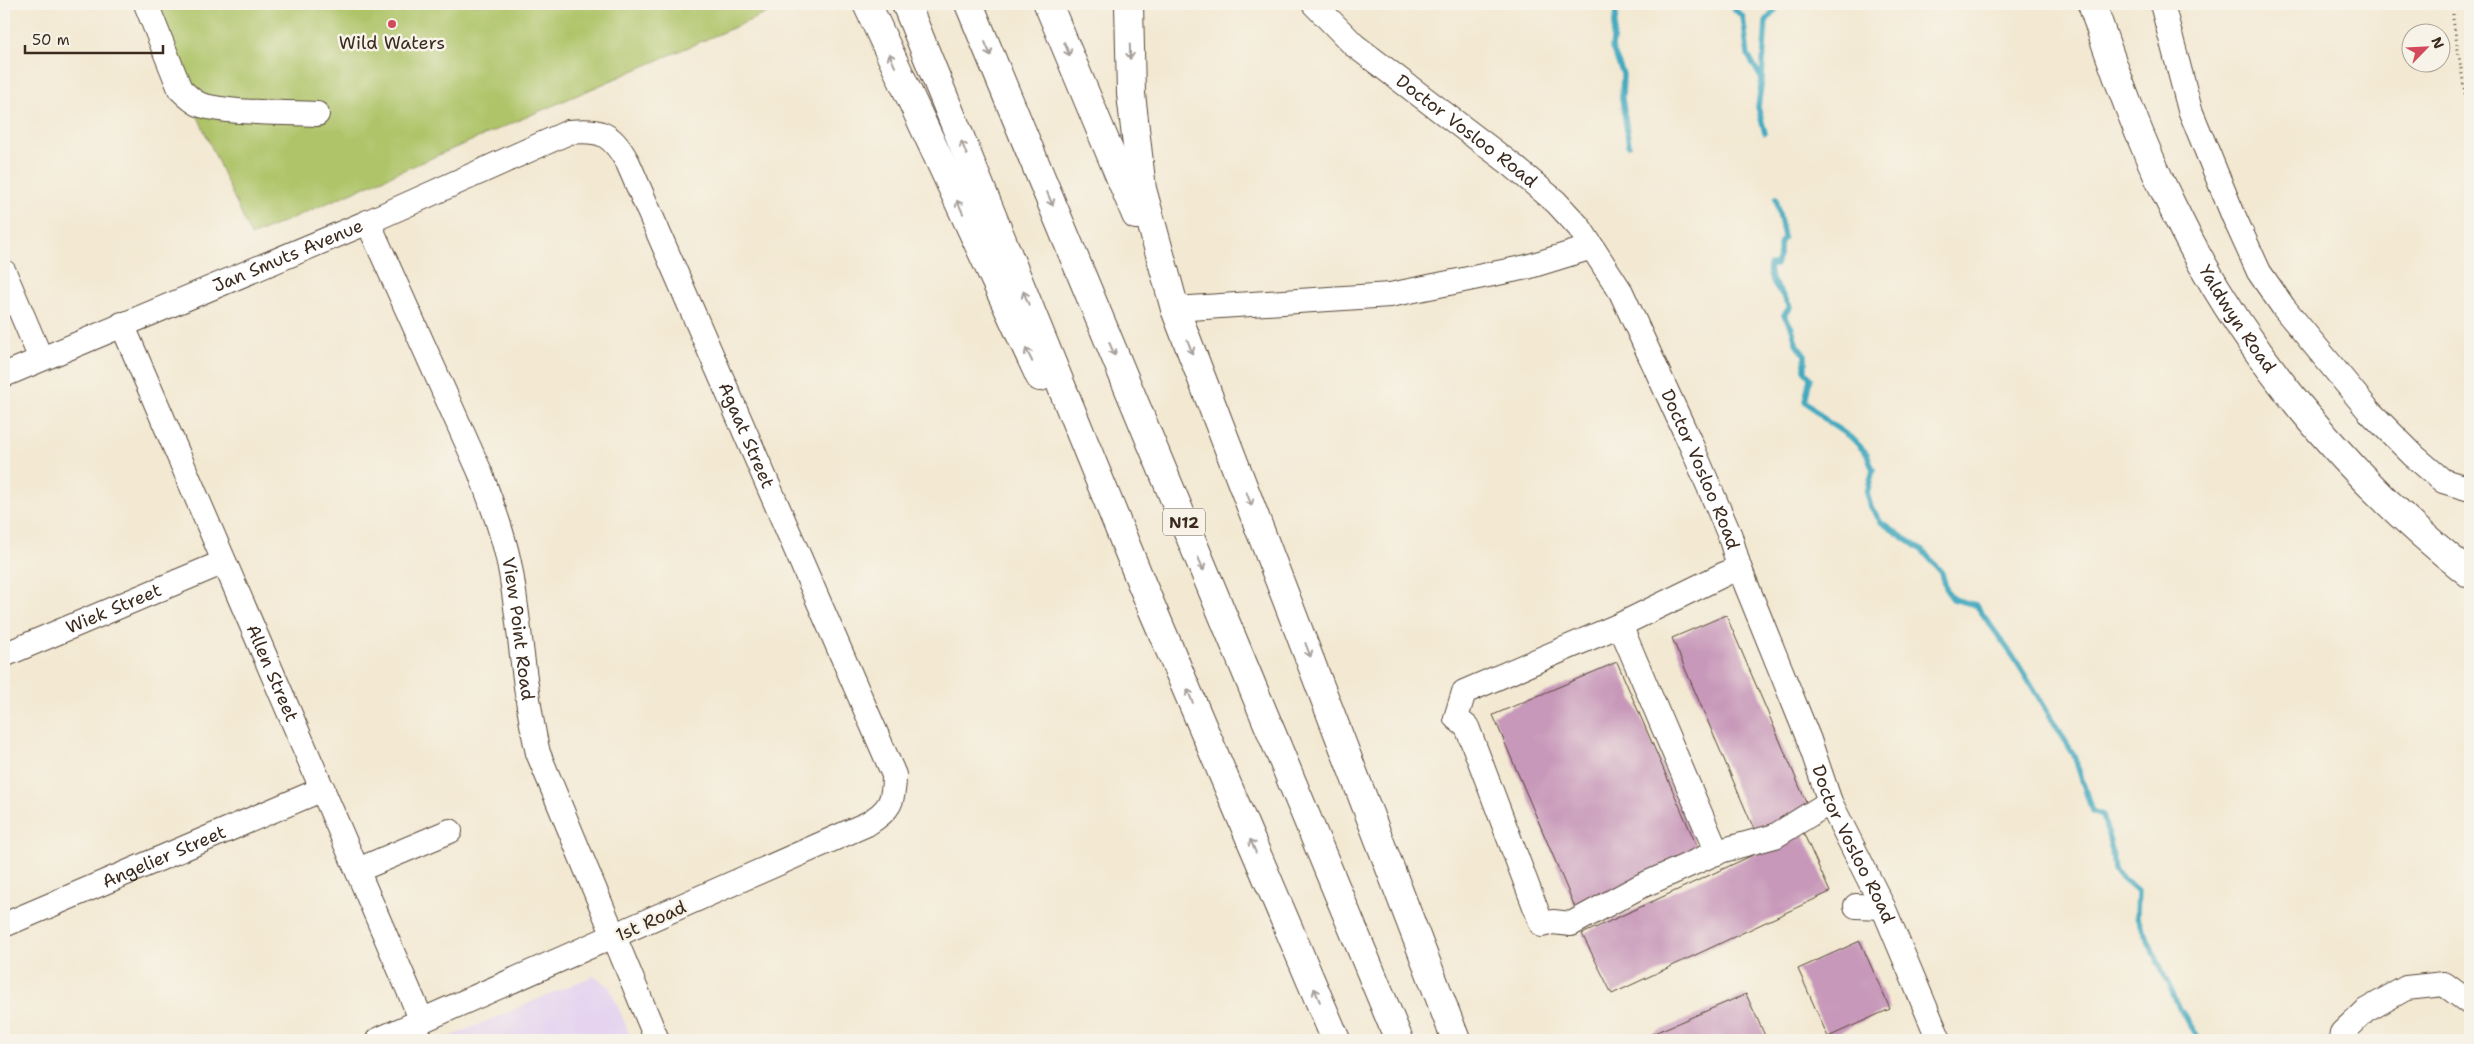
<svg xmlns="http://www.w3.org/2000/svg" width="2474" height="1044" font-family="'Shantell Sans',sans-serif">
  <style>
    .built { fill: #e5d3f0 }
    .green { fill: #afc469; stroke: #757744 }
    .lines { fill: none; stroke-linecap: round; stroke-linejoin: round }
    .stream { stroke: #3fa9bf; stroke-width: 5.5 }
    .building { fill: #c798b9 }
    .minor-casing { stroke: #574739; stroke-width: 26 }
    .major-casing { stroke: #574739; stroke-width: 30 }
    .highway-casing { stroke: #574739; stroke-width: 30 }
    .path { stroke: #574739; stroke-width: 3; stroke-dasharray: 1 4; stroke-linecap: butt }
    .minor { stroke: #fff; stroke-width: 24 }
    .major { stroke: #fff; stroke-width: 28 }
    .highway { stroke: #fff; stroke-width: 28 }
    .oneway { stroke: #a79f9a }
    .poi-dot { fill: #d1495b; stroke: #f7f3e8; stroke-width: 2 }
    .labels { text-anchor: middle; stroke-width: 5; stroke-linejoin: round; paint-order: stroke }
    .shield { fill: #f7f3e8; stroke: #73665b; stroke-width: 1 }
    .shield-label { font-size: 16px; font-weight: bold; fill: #3b2a1e }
    .poi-label { font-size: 18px; fill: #3b2a1e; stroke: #f7f3e8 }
    .street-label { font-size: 18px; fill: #3b2a1e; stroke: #f7f3e8 }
  </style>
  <rect width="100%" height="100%" fill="#f7f3e8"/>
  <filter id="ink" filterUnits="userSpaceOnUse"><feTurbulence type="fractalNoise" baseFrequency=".02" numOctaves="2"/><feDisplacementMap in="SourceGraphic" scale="10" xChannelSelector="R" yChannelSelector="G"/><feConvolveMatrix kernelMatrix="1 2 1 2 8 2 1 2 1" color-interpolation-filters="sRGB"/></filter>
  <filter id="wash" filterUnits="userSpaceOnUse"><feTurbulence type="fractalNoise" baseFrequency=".0096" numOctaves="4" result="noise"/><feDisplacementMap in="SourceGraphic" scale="20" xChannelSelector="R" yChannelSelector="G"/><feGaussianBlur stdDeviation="1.12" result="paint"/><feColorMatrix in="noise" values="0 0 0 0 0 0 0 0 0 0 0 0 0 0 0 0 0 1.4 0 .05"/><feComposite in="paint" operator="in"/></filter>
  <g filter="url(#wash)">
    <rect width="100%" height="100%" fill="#f3e9d3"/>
    <!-- built -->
    <path class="built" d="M593,976L609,986L632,1040H442Z"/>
    <!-- green -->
    <path class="green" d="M148,4H788L251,236Z"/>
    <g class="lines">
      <!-- stream -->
      <g class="stream">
        <path d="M1617,4L1612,48L1623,74L1622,98L1629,145"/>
        <path d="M1736,4L1734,9L1743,17L1748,55L1762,79L1758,107L1765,133"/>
        <path d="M1762,79L1766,21L1780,4"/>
        <path d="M1776,198L1784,237L1780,244V253L1776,265H1770C1766,282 1785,293 1790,307L1784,315L1792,328L1796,343L1805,355V371L1810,378L1805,401L1828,422L1853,439L1867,454L1873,470L1867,493L1871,507L1881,522L1923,551L1942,573L1947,591L1953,599L1976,605L2015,659L2074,755L2092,811L2103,815L2112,850L2114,871L2138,891L2137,917L2180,1009L2200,1040"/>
      </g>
    </g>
    <g id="blocks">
      <!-- building -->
      <g class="building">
        <path d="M1726,615L1810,811L1756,834L1672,638Z"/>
        <path d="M1617,662L1702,858L1577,912L1493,715Z"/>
        <path d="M1803,832L1830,892L1612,994L1582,934Z"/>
        <path d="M1860,941L1890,1009L1828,1037L1798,969Z"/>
        <path d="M1746,994L1767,1040H1638Z"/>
      </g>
    </g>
  </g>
  <g filter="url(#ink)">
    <use href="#blocks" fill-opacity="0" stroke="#574739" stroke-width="1"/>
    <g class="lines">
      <!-- minor casing -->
      <g class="minor-casing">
        <g id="minor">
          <path d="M146,4L180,89C186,95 193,102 201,105C230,114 285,112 317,114"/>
          <path id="s1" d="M1314,4L1354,45L1512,165L1556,202L1579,227L1621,292L1692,447L1730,536L1739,567L1809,740L1830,802L1883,907L1939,1040"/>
          <path d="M2162,4L2190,110L2234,217L2259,272L2284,308L2369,411L2414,456L2443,481L2470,489"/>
          <path id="s2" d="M368,222L480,472C492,505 505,538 511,573C521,633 524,694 538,753L657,1040"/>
          <path d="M4,272L41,359"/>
          <path d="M1175,309L1390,295L1527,267L1592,247"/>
          <path id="s3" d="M122,324L422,1021"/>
          <path id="s4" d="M4,375L368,222L569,132C602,129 612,134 628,163L894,775C894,802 890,810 867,824L378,1040"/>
          <path d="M1739,567L1620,625L1464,692L1456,718L1467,727L1542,925L1553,922L1571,924L1639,887L1720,851L1775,836L1830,802"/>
          <path d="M1620,625L1717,853"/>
          <path id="s5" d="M4,655L224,562"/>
          <path d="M358,870L450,831"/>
          <path d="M1856,906L1883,907"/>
          <path id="s6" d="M4,925L323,789"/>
          <path d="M2341,1040L2342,1033L2365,1011L2406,988L2444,984L2470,1003"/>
        </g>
      </g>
      <!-- major casing -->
      <g class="major-casing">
        <g id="major">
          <path id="s7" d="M2092,4C2115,72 2139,139 2171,204C2239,347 2346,477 2470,574"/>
        </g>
      </g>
      <!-- highway casing -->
      <g class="highway-casing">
        <g id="highway">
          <path d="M867,4L1040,377"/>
          <path d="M906,4L1143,587L1336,1040"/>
          <path d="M969,4L1399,1040"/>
          <path d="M1048,4L1136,215"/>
          <path d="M1129,4L1131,94L1142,189L1175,309L1456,1040"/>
        </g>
      </g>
      <!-- path -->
      <path class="path" d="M2453,4V19L2470,124"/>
      <!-- minor -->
      <use href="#minor" class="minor"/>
      <!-- major -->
      <use href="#major" class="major"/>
      <!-- highway -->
      <use href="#highway" class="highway"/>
    </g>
    <!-- one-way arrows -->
    <defs><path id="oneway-shaft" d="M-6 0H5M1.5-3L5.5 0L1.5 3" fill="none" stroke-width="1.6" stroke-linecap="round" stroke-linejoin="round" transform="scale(1.25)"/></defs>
    <g class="oneway">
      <use href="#oneway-shaft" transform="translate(988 49) rotate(67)"/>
      <use href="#oneway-shaft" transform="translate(1067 49) rotate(67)"/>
      <use href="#oneway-shaft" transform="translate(1130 52) rotate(89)"/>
      <use href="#oneway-shaft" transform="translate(892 60) rotate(-114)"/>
      <use href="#oneway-shaft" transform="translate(964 148) rotate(-112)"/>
      <use href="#oneway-shaft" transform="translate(1050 199) rotate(67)"/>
      <use href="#oneway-shaft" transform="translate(960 207) rotate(-115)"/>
      <use href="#oneway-shaft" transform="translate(1026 298) rotate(-112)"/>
      <use href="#oneway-shaft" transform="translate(1190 347) rotate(69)"/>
      <use href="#oneway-shaft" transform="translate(1112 349) rotate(67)"/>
      <use href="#oneway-shaft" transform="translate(1029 355) rotate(-116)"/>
      <use href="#oneway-shaft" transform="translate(1249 499) rotate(69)"/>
      <use href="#oneway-shaft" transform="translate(1201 564) rotate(67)"/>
      <use href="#oneway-shaft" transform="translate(1308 650) rotate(69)"/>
      <use href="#oneway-shaft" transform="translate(1190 696) rotate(-113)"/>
      <use href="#oneway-shaft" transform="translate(1253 846) rotate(-113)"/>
      <use href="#oneway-shaft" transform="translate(1317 995) rotate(-113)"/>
    </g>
  </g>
  <!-- markers -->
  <circle class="poi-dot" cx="392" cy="24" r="5"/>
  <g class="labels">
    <!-- shield labels -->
    <rect class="shield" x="1163" y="508.5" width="42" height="27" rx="4"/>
    <g class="shield-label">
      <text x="1184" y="528">N12</text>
    </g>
    <!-- poi labels -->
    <g class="poi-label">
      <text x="392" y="49">Wild Waters</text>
    </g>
    <!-- street labels -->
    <g class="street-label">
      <text dy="6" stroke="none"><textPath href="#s1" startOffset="199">Doctor Vosloo Road</textPath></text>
      <text dy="6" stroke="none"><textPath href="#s4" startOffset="308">Jan Smuts Avenue</textPath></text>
      <text dy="6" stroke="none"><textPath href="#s7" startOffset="348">Yaldwyn Road</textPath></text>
      <text dy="6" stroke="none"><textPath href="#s4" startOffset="985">Agaat Street</textPath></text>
      <text dy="6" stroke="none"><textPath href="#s1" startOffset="619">Doctor Vosloo Road</textPath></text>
      <text dy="6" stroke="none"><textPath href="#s5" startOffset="119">Wiek Street</textPath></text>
      <text dy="6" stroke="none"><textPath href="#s2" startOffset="436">View Point Road</textPath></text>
      <text dy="6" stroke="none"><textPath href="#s3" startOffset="380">Allen Street</textPath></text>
      <text dy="6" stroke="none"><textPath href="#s1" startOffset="1024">Doctor Vosloo Road</textPath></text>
      <text dy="6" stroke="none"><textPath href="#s6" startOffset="174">Angelier Street</textPath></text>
      <text transform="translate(651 921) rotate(-24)" y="6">1st Road</text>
    </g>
  </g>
  <!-- margin -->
  <rect width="2474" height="1044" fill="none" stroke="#f7f3e8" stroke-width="20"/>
  <!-- north arrow -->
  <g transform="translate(2426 48) rotate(66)"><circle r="24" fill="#f7f3e8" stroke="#aca397"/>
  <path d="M0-4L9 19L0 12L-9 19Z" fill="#d1495b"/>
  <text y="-8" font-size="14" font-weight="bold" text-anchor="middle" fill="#3b2a1e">N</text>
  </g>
  <!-- scale -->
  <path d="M25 45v8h138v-8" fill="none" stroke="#3b2a1e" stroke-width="2.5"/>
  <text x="32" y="45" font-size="15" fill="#3b2a1e" stroke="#f7f3e8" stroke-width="4" paint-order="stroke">50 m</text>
</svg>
